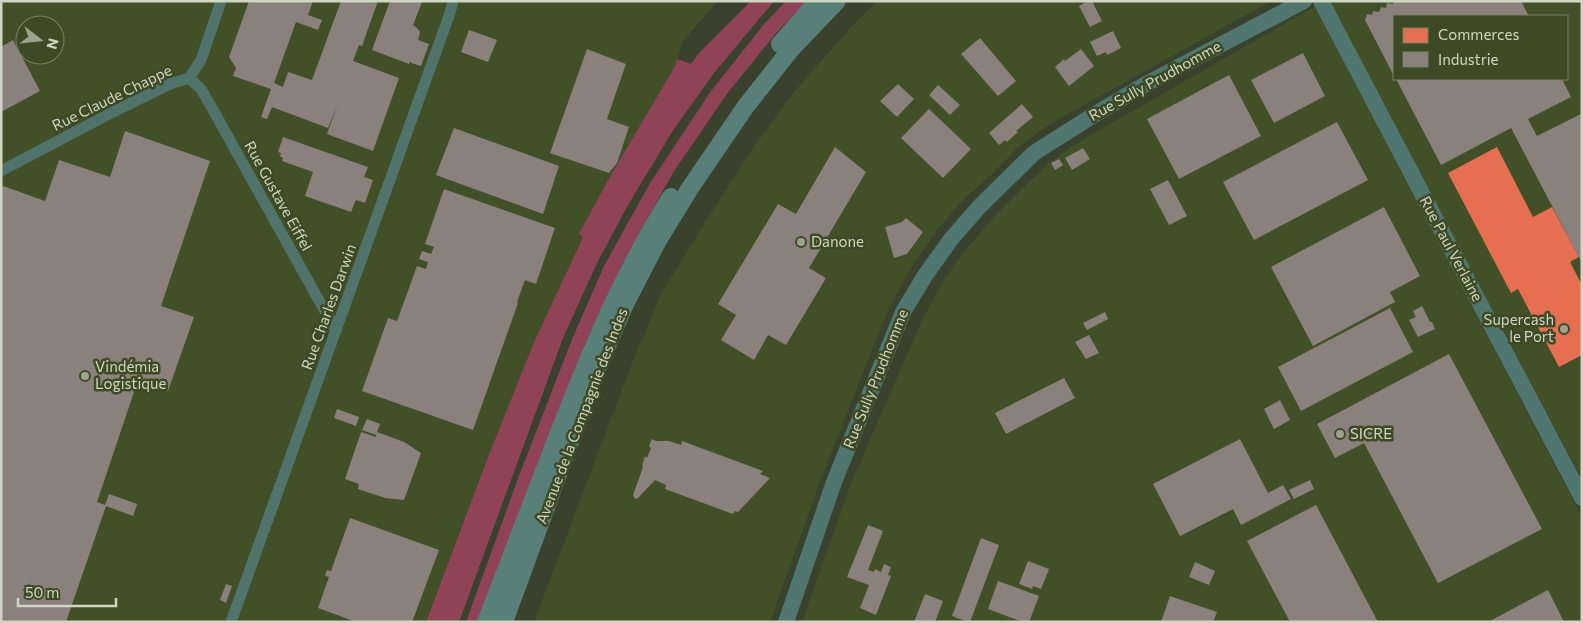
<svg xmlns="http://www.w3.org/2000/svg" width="1583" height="623" font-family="Commissioner,sans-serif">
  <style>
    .built { fill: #425027; fill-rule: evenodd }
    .green { fill: #904357 }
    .shops { fill: #e76f51 }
    .industry { fill: #8a817c }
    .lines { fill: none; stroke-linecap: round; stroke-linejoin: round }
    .street { stroke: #50746c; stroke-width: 11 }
    .secondary { stroke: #4f7770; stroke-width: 16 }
    .primary { stroke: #587f78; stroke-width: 18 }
    .poi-dot { fill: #9ba38e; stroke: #3d4a25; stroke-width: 2 }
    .labels { text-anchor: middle; stroke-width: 5; stroke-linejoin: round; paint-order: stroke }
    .street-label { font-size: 15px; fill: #cfd7c2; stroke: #3d4a25 }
    .poi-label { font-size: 15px; fill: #cfd7c2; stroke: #3d4a25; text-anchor: start }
  </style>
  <rect width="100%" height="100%" fill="#3a422d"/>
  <!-- built -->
  <g class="built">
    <path d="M1,1H718L683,41L675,66L579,235L583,237L534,342L488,457L426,622H1ZM25,25H55V55H25Z"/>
    <path d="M877,1H1271L1050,124L1017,148L992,174L961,202L937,230L910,270L888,310L821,479L770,622H534L633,361L661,294L707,219L754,147L794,92L853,25Z"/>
    <path d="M1328,1H1582V479ZM1394,16H1567V79H1394Z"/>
    <path d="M1316,6L1582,518V622H802L850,486L922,320L942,283L967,248L994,217L1021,190L1048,164L1075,144Z"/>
  </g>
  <!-- green -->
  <g class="green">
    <path d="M751,1H774L714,73L672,132L628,205L597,263L563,338L459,622H426L488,457L534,342L583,237L579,234L607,182L675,66L677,59L691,64L700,52Z"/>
    <path d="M786,1H807L776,33L726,95L674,171L623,263L585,344L479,622H466L520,473L573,337L604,266L650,183L711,91L765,23Z"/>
  </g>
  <!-- shops -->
  <path class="shops" d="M1497,147L1533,217L1552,207L1579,257L1570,262L1582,285V355L1559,367L1518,289L1511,293L1448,173Z"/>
  <!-- industry -->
  <g class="industry">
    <path d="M249,1H313L308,15L322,20L318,30L296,22L274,83L283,87L288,72L312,80L341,1H378L362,46L359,45L353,61L399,78L373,151L327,134L337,106L328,128L272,107L267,119L261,117L271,89L233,76L236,68L229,57Z"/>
    <path d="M390,1L422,2L413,25L417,28L420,32L418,40L429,44L421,66L411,63L410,61L409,64L372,50Z"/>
    <path d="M1088,1H1092L1102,21L1090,27L1079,6Z"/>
    <path d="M1393,1H1521L1529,16H1394V76L1365,20L1367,14L1372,15L1373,11L1379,12L1381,7L1386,8L1387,3L1393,4Z"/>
    <path d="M469,30L497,40L488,62L461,52Z"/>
    <path d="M1113,31L1121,48L1107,55L1106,52L1097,56L1090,42Z"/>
    <path d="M980,38L1016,81L998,96L961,54Z"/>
    <path d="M13,40L40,91L1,112V47Z"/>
    <path d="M587,49L626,64L607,119L629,127L617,163L609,173L550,153Z"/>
    <path d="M1081,49L1094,66L1069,86L1055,67L1064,59L1065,61Z"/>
    <path d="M1303,53L1325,96L1274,123L1251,80Z"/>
    <path d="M1229,75L1261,136L1179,179L1147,119Z"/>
    <path d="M1396,79H1562L1571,97L1528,119L1537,136L1581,114L1582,116V263L1511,128L1441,165Z"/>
    <path d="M898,84L914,99L897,117L880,101Z"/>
    <path d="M938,85L960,105L950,115L929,95Z"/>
    <path d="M1022,104L1033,117L1016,131L1018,132L1007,142L1005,140L999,145L989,133Z"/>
    <path d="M929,109L971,149L943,178L901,138Z"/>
    <path d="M1337,122L1368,180L1254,240L1223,182Z"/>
    <path d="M454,128L559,166L543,214L436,175Z"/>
    <path d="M125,131L210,161L161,306L194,317L168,391L138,380L97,502L105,505L109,494L137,504L133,516L106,506L66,622H1V191L3,186L45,201L59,160L110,177Z"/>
    <path d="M283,137L368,167L364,177L373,180L365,203L356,200L351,212L305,196L313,172L282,161L283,158L280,156L281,153L278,152Z"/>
    <path d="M835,147L866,172L809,268L826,278L786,345L768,335L754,360L721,340L736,315L718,304L778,204L796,214Z"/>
    <path d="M1083,148L1090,159L1072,170L1065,158Z"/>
    <path d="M1059,159L1063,165L1055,170L1051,163Z"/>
    <path d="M1168,180L1187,216L1169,225L1150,189Z"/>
    <path d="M444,189L555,228L536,284L525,280L517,302L518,303L473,430L362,391L388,318L397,321L417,266L426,269L428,262L419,259L422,251L431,254L434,247L425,244Z"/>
    <path d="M1384,207L1420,276L1390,292L1395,302L1313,346L1271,267Z"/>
    <path d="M906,218L923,232L907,254L894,258L885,227L902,222Z"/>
    <path d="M1422,306L1430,322H1432L1435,329L1418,337L1409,320L1416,317L1413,311Z"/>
    <path d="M1390,308L1413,352L1301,411L1278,367Z"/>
    <path d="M1105,312L1108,319L1087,330L1083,323Z"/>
    <path d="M1089,335L1099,353L1086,359L1075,342Z"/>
    <path d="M1449,354L1542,529L1438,583L1364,443L1335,458L1317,424Z"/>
    <path d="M1064,378L1075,398L1006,434L995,413Z"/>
    <path d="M1280,400L1290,420L1274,429L1264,409Z"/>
    <path d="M337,409L359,417L356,426L334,418Z"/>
    <path d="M367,419L380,424L377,432L404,442L421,453L404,500L385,498L358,489L359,484L345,479L361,432L376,437V435L362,430Z"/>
    <path d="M652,439L656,441H669L681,445L682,441L763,471L760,474L770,478L738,512L735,511L733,514L665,489L666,485L655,480L638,498L635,499L633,495L643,467L642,466L645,456L647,458L651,448L649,446Z"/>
    <path d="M1240,439L1268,493L1283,485L1291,499L1241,525L1233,509L1180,536L1153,484Z"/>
    <path d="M1310,480L1314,489L1294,499L1289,490Z"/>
    <path d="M1316,505L1378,622H1290L1247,541Z"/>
    <path d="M350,518L439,550L412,622H356L318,608L329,577L325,576L327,570L331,571Z"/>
    <path d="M868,525L883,531L868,570L874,572L875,569L881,572L884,564L891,567L888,575L891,576L876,615L860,608L869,585L847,577Z"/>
    <path d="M981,538L999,545L970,622H968L952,616Z"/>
    <path d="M1028,561L1049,569L1041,589L1033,586L1032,589L1019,584Z"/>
    <path d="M1195,562L1215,571L1209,585L1189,577Z"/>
    <path d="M998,581L1039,596L1029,622H1023L988,609Z"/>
    <path d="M226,584L232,586L226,603L220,600Z"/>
    <path d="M1548,590L1564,622H1488Z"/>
    <path d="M925,594L943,601L935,622H914Z"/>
    <path d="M1170,596L1217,612L1213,622H1161Z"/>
  </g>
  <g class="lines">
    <!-- street -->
    <g class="street">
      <path d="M189,78L201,89L212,108L336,331"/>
      <path d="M1,171L113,112L170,84L189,78L201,60L221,1"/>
      <path d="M231,622L450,13L453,1"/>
    </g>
    <!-- secondary -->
    <g class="secondary">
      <path d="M1321,1L1582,498"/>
      <path d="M786,622L834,482L903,312L926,274L952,238L980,206L1034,153L1092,116L1148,83L1304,1"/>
    </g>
    <!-- primary -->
    <g class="primary">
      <path d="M780,44L818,1"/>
      <path d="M486,622C508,564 531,506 553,448C586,362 621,276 671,197"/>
      <path d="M504,622L594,376L625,304L657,242L690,188L746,106L792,48L837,1"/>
    </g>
  </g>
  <!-- markers -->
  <g class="poi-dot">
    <circle cx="801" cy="242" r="5"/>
    <circle cx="1564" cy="329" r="5"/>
    <circle cx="85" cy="376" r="5"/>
    <circle cx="1340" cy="434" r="5"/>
  </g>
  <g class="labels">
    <!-- street labels -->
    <g class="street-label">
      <text transform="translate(1155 81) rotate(-29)" y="5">Rue Sully Prudhomme</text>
      <text transform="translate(112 98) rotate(-26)" y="5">Rue Claude Chappe</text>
      <text transform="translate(278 196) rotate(61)" y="5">Rue Gustave Eiffel</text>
      <text transform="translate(1451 249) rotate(62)" y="5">Rue Paul Verlaine</text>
      <text transform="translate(329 307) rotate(-70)" y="5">Rue Charles Darwin</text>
      <text transform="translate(876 379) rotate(-68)" y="5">Rue Sully Prudhomme</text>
      <text transform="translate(582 416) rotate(-69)" y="5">Avenue de la Compagnie des Indes</text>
    </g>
    <!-- poi labels -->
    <g class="poi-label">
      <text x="811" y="247">Danone</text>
      <text x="1554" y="325" text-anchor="end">Supercash<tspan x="1554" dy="17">le Port</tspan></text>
      <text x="95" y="372">Vindémia<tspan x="95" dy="17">Logistique</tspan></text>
      <text x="1350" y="439">SICRE</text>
    </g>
  </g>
  <!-- border -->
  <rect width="1583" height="623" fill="none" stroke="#cfd7c2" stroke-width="5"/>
  <!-- legend -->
  <rect x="1393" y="15" width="175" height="65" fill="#3d4a25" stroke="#778264"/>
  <rect x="1403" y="28" width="25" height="15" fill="#e76f51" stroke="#778264"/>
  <text x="1438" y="40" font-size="15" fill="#cfd7c2">Commerces</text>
  <rect x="1403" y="52" width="25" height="15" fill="#8a817c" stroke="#778264"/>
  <text x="1438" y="65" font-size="15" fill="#cfd7c2">Industrie</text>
  <!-- north arrow -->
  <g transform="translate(40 40) rotate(106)"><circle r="24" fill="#3d4a25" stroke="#778264"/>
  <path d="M0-4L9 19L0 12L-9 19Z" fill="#9ba38e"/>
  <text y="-8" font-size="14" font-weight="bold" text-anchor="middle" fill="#cfd7c2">N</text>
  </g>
  <!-- scale -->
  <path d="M18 598v8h98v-8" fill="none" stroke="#cfd7c2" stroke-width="2.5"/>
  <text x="25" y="598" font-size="15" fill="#cfd7c2" stroke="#3d4a25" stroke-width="4" paint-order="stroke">50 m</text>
</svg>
